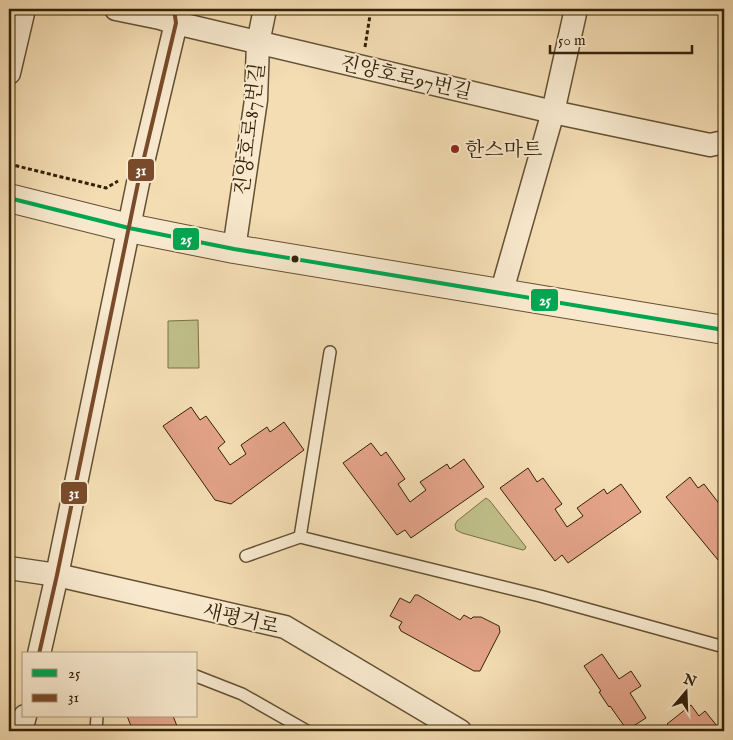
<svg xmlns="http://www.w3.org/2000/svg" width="733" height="740" font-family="'IM FELL English','Noto Serif KR',serif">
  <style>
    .green { fill: #c0bf89; stroke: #7a7048 }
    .building { fill: #e3a388; stroke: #332108 }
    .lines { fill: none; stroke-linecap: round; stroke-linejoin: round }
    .service-casing { stroke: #635033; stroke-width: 14 }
    .minor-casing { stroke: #635033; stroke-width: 25 }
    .tertiary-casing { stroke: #635033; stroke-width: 30 }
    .path { stroke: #332108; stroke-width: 3; stroke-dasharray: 4 2.5; stroke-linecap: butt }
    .service { stroke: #f8e9ce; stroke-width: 11 }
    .minor { stroke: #f8e9ce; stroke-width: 22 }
    .tertiary { stroke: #f8e9ce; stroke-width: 28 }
    .bus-1-casing { stroke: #f8e9ce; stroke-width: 8 }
    .bus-2-casing { stroke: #f8e9ce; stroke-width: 8 }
    .bus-1 { stroke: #00a651; stroke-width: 4 }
    .bus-2 { stroke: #7a4b2a; stroke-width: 4 }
    .poi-dot { fill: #8f2418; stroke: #f8e9ce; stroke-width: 2 }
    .bus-dot { fill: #332108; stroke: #f8e9ce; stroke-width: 2 }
    .labels { text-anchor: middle; stroke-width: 4; stroke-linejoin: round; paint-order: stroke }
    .street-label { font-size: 20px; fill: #332108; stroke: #f8e9ce }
    .poi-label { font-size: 20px; fill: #332108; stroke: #f8e9ce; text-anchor: start }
    .line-badge { stroke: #f8e9ce; stroke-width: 2 }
    .badge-label { font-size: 14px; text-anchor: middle; font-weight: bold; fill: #fff }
  </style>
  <rect width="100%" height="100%" fill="#f4ddb3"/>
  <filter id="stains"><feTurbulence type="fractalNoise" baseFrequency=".004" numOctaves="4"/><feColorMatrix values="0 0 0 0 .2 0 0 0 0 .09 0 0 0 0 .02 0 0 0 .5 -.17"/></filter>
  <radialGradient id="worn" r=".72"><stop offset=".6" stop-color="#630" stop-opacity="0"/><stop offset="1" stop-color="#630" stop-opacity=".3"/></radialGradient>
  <!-- green -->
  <g class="green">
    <path d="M198,320L199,368H168V321Z"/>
    <path d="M486,498L490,501L526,547L525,549L523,550L519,549L462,533L456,530L455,525L457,521Z"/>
  </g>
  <!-- building -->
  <g class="building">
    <path d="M191,407L200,420L206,416L225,442L218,448L230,465L246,454L241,445L267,427L270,432L284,422L304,450L231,504L215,500L163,426Z"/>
    <path d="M371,443L381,456L386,452L405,479L398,484L410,502L426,490L420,482L447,464L450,469L464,459L484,487L411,538L405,530L397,535L343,463Z"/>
    <path d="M528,468L537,482L543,478L562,504L555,509L567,527L583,516L577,508L604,489L607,494L621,484L641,512L568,563L562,555L555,561L500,488Z"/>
    <path d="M690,477L698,488L704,484L724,510V514L721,516L724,521V556L718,560L666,497Z"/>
    <path d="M415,595H418L460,620L464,615L471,619L473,617H481L499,626L500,632L480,671H474L401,631L399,627L402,622L390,616L400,598L410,603Z"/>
    <path d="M602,654L619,679L631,671L641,686L630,693L646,718L627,730L610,706L609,707L599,692L601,691L584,666Z"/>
    <path d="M691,705L699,716L705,711L721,731H673L667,724Z"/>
    <path d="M127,716H173L179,731H133Z"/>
  </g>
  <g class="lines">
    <!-- service casing -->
    <g class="service-casing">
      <g id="service">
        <path d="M300,537L330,352"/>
        <path d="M246,556L300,537L540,596L724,647"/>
        <path d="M196,676L242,694L307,731"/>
        <path d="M96,731L97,716"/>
      </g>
    </g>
    <!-- minor casing -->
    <g class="minor-casing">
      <g id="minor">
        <path d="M116,9L160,18L176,23L553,112L710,145L724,142"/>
        <path d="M9,73L24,9"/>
        <path d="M234,249L256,100L258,43L265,9"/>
        <path d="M501,294L553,112L576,9"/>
        <path d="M9,568L57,575L285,627L460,731"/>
        <path d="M39,654L57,575L138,183L176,23L174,9"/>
        <path d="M21,731L25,716"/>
      </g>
    </g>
    <!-- tertiary casing -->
    <g class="tertiary-casing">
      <path id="tertiary" d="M9,198L129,228L234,249L724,330"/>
    </g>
    <!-- path -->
    <g class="path">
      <path d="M365,47L371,9"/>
      <path d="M9,164L106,188L118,181"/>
    </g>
    <!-- service -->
    <use href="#service" class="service"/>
    <!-- minor -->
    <use href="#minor" class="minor"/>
    <!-- tertiary -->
    <use href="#tertiary" class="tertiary"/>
    <!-- bus-1 casing -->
    <g class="bus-1-casing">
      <path id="bus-1" d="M9,198L129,228L234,249L724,330"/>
    </g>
    <!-- bus-2 casing -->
    <g class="bus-2-casing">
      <path id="bus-2" d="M39,654L57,575L138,183L176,23L174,9"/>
    </g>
    <!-- bus-1 -->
    <use href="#bus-1" class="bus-1"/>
    <!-- bus-2 -->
    <use href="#bus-2" class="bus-2"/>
  </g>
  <!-- markers -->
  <circle class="poi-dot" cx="455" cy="149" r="5"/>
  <circle class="bus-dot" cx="295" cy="259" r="4.5"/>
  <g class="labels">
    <!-- street labels -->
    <g class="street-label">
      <text transform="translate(406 77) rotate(13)" y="7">진양호로97번길</text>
      <text transform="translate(249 129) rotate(-83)" y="7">진양호로87번길</text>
      <text transform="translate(241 618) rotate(13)" y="7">새평거로</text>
    </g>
    <!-- poi labels -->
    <g class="poi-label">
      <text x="465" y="156">한스마트</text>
    </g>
  </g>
  <g class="line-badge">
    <rect x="127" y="158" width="28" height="24" rx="5" fill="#7a4b2a"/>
    <rect x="172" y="227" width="28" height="24" rx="5" fill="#00a651"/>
    <rect x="530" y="288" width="29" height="24" rx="5" fill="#00a651"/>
    <rect x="60" y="481" width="28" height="24" rx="5" fill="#7a4b2a"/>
  </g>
  <g class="badge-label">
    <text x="141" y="175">31</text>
    <text x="186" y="244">25</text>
    <text x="545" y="305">25</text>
    <text x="74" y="498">31</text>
  </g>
  <!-- margin -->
  <rect width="733" height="740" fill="none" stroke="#f4ddb3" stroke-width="30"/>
  <rect x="10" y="10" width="713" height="720" fill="none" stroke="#332108" stroke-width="2.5"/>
  <rect x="15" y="15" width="703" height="710" fill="none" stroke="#332108"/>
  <!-- legend -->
  <rect x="22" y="652" width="175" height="65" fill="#f8e9ce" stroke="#a9997f"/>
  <rect x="32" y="669" width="25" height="8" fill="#00a651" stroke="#a9997f"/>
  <text x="68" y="678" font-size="15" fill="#332108">25</text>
  <rect x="32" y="694" width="25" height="8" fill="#7a4b2a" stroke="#a9997f"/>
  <text x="68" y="702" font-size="15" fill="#332108">31</text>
  <!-- north arrow -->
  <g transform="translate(686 692) rotate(19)" stroke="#f8e9ce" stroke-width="4" paint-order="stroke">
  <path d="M0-4L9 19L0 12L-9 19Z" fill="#332108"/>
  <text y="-8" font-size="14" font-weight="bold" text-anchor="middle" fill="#332108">N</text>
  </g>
  <!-- scale -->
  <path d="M550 45v8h142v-8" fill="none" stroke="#332108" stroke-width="2.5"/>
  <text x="558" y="45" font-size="15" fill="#332108" stroke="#f8e9ce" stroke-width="4" paint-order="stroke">50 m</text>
  <rect width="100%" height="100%" filter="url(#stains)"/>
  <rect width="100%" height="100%" fill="url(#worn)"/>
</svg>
